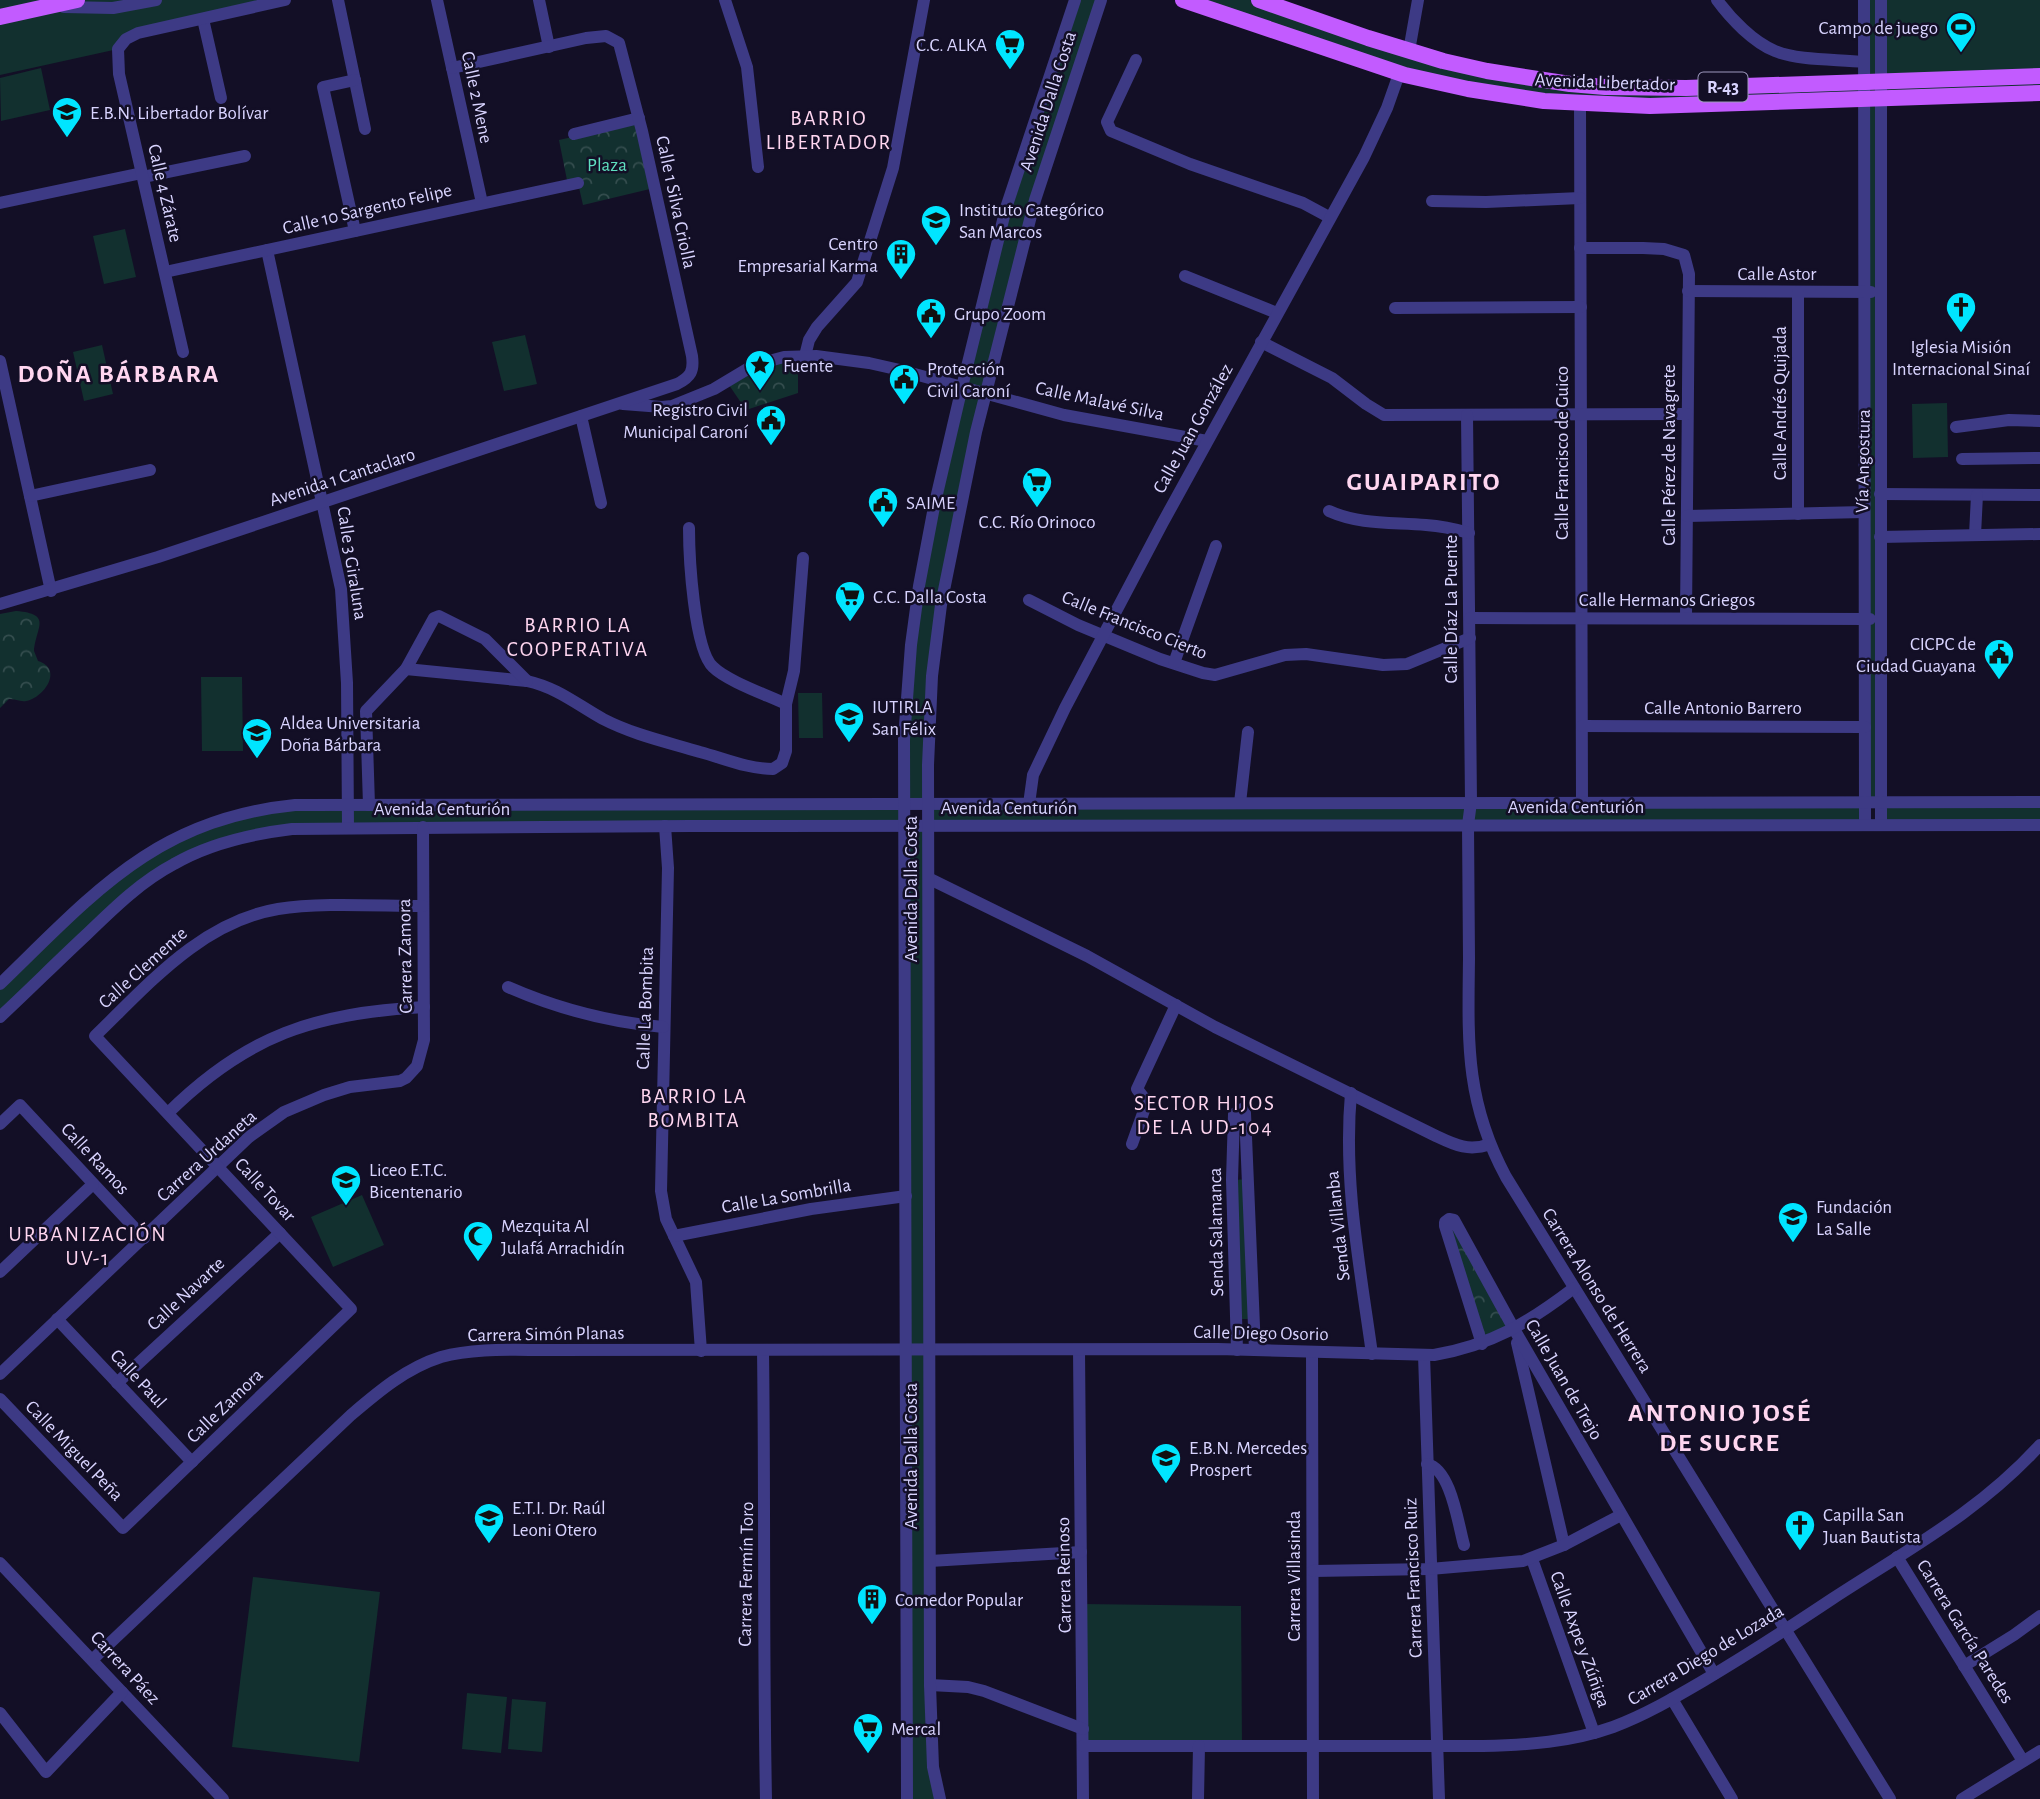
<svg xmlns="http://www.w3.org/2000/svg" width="2040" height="1799" font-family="'Alegreya Sans',sans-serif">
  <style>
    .grass { fill: #12302f; fill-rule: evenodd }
    .forest { fill: url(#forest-crowns) }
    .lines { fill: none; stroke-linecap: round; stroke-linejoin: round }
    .minor { stroke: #3d3a85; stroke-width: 12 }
    .major { stroke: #c25bff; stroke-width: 16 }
    .labels { text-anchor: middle; stroke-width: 5; stroke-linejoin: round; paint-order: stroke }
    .shield { fill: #130f26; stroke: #9e99be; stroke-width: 2 }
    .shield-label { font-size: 18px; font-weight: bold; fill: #d9d4ff }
    .poi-label { font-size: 19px; fill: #d9d4ff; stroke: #130f26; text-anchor: start }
    .street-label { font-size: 19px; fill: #d9d4ff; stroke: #130f26 }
    .park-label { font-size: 19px; fill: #5fe0c0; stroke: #130f26 }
    .neighbourhood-label { font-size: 21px; letter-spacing: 2px; fill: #ffd6f0; stroke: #130f26 }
    .district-label { font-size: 26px; font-weight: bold; letter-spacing: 2px; fill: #ffd6f0; stroke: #130f26 }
  </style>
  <defs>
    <pattern id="forest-crowns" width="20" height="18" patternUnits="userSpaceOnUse" patternTransform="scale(1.75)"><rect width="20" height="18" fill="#12302f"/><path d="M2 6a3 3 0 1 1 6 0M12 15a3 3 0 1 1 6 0" fill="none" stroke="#344d4e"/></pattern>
  </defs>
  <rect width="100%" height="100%" fill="#130f26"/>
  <!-- grass -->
  <g class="grass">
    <path d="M0,0H283L138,33L118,49L0,75Z"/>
    <path d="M1075,0H1101L1045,165L941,605L929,804L1865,801L1864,98L1694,105L1468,89L1183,0H1259L1531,78L1864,83V0H2040V93L1882,98L1881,801L2040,802V825L1881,824V802L1866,801L1865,824L929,826L930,1700L940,1799H907L905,826L372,827L243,837L151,878L0,1017V984L152,850L267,808L905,804L911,645L977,325ZM906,804H928L929,826H905Z"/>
    <path d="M41,68L50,110L1,121L0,78Z"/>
    <path d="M125,229L136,277L104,284L93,236Z"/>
    <path d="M525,335L537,384L504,391L492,342Z"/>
    <path d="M102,345L113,394L84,401L73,352Z"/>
    <path d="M1947,403L1948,457L1913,458L1912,404Z"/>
    <path d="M201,677H242L243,751H202Z"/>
    <path d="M798,693H822L823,738H799Z"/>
    <path d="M1250,1179L1255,1319H1236L1232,1180Z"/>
    <path d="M362,1195L384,1245L333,1267L311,1217Z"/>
    <path d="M253,1577L380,1592L359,1762L232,1747Z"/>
    <path d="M1082,1604L1241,1606L1242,1746H1083Z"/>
    <path d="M467,1693L507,1697L501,1753L462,1749Z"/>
    <path d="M512,1699L546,1702L542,1752L508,1749Z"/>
  </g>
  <!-- forest -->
  <g class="forest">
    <path d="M640,122L654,188L583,205L578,183L568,185L559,140Z"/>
    <path d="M798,357V393L746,410L727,382L743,372Z"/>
    <path d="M16,611C53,614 36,627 34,651L38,661C64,669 44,698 26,701C21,702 15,699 9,699L0,708V614Z"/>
    <path d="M1447,1220L1514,1329L1486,1343Z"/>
  </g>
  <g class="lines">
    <!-- minor -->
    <g class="minor">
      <path d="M338,0L365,129"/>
      <path d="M437,0L482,203"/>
      <path d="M539,0L549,47"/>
      <path d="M725,0L747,67L758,167"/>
      <path d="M1717,0C1731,19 1753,42 1775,51C1799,61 1838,59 1864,62"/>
      <path d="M1864,0L1865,824"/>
      <path d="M64,7L113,8L156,0"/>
      <path d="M203,19L221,98"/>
      <path d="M1409,51L1418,0"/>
      <path d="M1136,60L1107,122L1111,131L1190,164L1303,203L1329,217"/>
      <path d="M355,80L323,87L355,231"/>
      <path d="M1580,104L1582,801"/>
      <path d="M574,134L639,118"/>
      <path d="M143,177L245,156"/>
      <path d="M1432,201L1486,202L1580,198"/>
      <path d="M0,203L142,173"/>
      <path d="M1580,248H1643L1664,249L1684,255L1689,274L1686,618"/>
      <path d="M267,250L341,589L347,683L348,828"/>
      <path d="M165,272L578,183"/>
      <path d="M1185,276L1277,313"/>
      <path d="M1688,291L1871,292"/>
      <path d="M1395,308L1581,307"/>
      <path d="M1261,342L1332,378L1366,404L1384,415L1687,414"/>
      <path d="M183,352L119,74L118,49L126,39L138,33L285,0"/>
      <path d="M805,356L809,340L817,327L857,282L893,168L924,0"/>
      <path d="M0,361L51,591"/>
      <path d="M623,404L662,407L672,406L714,389L754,365L784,357L816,356L869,363L900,370L1064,415L1207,441"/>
      <path d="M1467,415L1471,802L1468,825C1468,870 1469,914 1469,959C1468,1041 1465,1101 1506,1177L1890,1799"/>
      <path d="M581,416L601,503"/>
      <path d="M1956,427L2009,420L2040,421"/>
      <path d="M1962,459L2040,458"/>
      <path d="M1880,494L2040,495"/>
      <path d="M30,496L150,470"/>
      <path d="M1329,511C1360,525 1392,522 1426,525C1441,526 1455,529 1469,533"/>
      <path d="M1798,514V292"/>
      <path d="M1687,516L1864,512"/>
      <path d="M689,528C689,556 694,650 713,667C727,681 767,695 786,704"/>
      <path d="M1975,535L1977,495"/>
      <path d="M1880,537L2040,534"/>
      <path d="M1029,600L1078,625L1160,659L1203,673L1215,675L1285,655L1306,654L1383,665L1407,664L1470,638"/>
      <path d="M0,604L158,557L677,384C691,377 694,371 692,356L642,131L619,43L606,36L586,38L452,68"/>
      <path d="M1470,618L1870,619"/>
      <path d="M1174,663L1216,546"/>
      <path d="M406,669L527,681C558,688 576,704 603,719C634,735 667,742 700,752C723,758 748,769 773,769L782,763L786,751V704L794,671L803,558"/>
      <path d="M1582,726L1865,727"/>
      <path d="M1240,803L1248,732"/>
      <path d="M1029,804L1033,775L1065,708L1162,524L1364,157L1387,108L1399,74"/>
      <path d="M369,805L366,711L406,669L434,618L439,616L485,639L527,681"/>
      <path d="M1881,824V0"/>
      <path d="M665,826L668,868L661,1191L666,1219L696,1282L701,1351"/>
      <path d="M930,879L1087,956L1215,1027L1436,1136C1455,1145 1469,1152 1490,1144"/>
      <path d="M0,984C94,893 156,819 295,805C876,804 1458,801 2040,802"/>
      <path d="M508,987C558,1009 609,1022 663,1027"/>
      <path d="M0,1017C29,990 57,962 86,935C113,909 140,882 174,864C210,843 251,834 292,829L690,826L2040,825"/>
      <path d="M1351,1093C1343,1181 1360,1267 1372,1354"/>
      <path d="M168,1113C247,1035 315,1013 424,1007"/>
      <path d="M0,1124L20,1105L144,1238"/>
      <path d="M1132,1144L1147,1102L1137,1089L1176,1005"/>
      <path d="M674,1236L811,1209L906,1196"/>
      <path d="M0,1272L93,1184"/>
      <path d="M57,1319L192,1462"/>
      <path d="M1517,1343L1564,1545"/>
      <path d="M1482,1344L1445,1226V1222L1449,1219L1454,1220L1514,1329L1714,1674"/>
      <path d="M763,1350C765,1500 763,1649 766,1799"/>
      <path d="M1079,1350L1083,1799"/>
      <path d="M1237,1350L1232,1180L1234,1114L1242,1109L1245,1113L1255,1350"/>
      <path d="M1312,1352L1313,1799"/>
      <path d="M1424,1355L1439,1799"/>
      <path d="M0,1374L249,1137L284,1112L324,1095L350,1087L400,1081L406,1078L417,1066L424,1040L423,827"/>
      <path d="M117,1383L280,1233"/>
      <path d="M0,1399L123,1528L351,1309L95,1036C148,985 201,922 278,909C320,902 379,906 423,906"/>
      <path d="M1427,1464C1451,1469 1458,1524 1464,1545"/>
      <path d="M1897,1557L2023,1761"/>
      <path d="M1532,1559L1594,1733"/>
      <path d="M930,1561L1081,1552"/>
      <path d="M0,1563L223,1799"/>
      <path d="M1313,1571L1430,1569L1523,1561L1564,1545L1621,1515"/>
      <path d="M92,1660L351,1415C378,1392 406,1368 441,1357C474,1348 511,1350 544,1350L1218,1349L1434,1355C1492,1345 1528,1323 1574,1288"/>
      <path d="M1964,1666L2014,1635L2040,1616"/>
      <path d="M930,1685L968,1687L984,1691L1083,1729"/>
      <path d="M1672,1699L1732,1799"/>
      <path d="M0,1713L46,1772L122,1692"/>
      <path d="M1083,1746H1483C1527,1745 1571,1742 1613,1727C1645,1715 1674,1698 1703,1681C1747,1655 1790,1627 1832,1599C1907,1550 1979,1512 2040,1445"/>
      <path d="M907,1799L904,739L911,645L919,586L934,507L962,387L1006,208L1075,0"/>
      <path d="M940,1799L933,1767L930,1685L928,765L932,676L941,605L976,432L1035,200L1101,0"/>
      <path d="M1198,1799L1199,1746"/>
      <path d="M1962,1799L2040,1751"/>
    </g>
    <!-- major -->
    <g class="major">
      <path d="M1183,0L1405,75L1468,89L1544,101L1650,106L2040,93"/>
      <path d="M1259,0L1368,38L1443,61L1487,71L1570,84L1605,87L1686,88L2040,76"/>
      <path d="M0,17L77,0"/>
    </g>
  </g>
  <!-- icons -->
  <defs>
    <g id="stadium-pin" transform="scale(1.575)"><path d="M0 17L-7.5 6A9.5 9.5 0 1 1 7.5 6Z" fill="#00e5ff" stroke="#130f26"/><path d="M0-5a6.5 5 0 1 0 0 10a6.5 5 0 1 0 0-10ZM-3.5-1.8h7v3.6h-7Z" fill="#111"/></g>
    <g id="supermarket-pin" transform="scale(1.575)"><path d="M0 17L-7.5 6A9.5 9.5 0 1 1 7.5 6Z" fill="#00e5ff" stroke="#130f26"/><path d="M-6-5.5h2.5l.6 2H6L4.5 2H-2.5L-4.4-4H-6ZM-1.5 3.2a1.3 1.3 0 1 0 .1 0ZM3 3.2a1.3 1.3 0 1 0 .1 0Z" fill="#111"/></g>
    <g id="school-pin" transform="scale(1.575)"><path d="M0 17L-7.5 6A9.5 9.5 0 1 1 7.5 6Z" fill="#00e5ff" stroke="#130f26"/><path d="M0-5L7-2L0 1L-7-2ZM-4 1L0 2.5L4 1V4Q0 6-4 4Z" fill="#111"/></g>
    <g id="university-pin" transform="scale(1.575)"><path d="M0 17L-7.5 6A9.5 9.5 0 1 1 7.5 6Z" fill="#00e5ff" stroke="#130f26"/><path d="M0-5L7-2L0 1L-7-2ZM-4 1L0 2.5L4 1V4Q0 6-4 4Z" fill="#111"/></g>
    <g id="building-pin" transform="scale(1.575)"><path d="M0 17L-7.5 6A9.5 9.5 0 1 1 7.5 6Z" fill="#00e5ff" stroke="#130f26"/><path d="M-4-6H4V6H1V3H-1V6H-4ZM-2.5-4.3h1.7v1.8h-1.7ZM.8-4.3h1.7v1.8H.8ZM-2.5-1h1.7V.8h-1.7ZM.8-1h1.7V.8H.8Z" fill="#111"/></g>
    <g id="church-pin" transform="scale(1.575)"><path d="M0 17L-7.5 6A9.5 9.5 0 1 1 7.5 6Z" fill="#00e5ff" stroke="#130f26"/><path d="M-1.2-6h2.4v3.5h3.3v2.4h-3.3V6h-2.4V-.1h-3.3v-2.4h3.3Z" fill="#111"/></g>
    <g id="civic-pin" transform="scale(1.575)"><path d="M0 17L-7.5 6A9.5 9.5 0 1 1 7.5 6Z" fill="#00e5ff" stroke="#130f26"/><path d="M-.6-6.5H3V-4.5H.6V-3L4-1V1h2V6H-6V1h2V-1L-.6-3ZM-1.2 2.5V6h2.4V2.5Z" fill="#111"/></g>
    <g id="sight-pin" transform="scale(1.575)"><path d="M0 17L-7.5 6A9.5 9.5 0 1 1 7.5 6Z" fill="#00e5ff" stroke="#130f26"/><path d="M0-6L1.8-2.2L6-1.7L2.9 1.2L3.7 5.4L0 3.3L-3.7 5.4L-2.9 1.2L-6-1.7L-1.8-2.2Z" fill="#111"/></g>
    <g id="mosque-pin" transform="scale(1.575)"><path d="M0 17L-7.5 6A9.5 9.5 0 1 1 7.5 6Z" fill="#00e5ff" stroke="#130f26"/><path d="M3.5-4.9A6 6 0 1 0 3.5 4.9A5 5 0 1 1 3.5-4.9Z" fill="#111"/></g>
  </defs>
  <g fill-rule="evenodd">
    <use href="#stadium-pin" x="1961" y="27"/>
    <use href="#supermarket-pin" x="1010" y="44"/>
    <use href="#school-pin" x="67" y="112"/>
    <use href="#university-pin" x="936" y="220"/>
    <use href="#building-pin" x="901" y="254"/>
    <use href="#church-pin" x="1961" y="307"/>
    <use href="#civic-pin" x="931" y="313"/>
    <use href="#sight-pin" x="760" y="365"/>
    <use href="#civic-pin" x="904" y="379"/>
    <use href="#civic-pin" x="771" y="420"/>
    <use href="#supermarket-pin" x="1037" y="482"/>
    <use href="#civic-pin" x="883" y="502"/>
    <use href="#supermarket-pin" x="850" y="596"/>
    <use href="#civic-pin" x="1999" y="654"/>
    <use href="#university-pin" x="849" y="717"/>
    <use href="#university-pin" x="257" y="733"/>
    <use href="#school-pin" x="346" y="1180"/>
    <use href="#school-pin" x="1793" y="1217"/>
    <use href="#mosque-pin" x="478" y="1236"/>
    <use href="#school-pin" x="1166" y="1458"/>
    <use href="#university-pin" x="489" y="1518"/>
    <use href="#church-pin" x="1800" y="1525"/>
    <use href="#building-pin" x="872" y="1599"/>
    <use href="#supermarket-pin" x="868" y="1728"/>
  </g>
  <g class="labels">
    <!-- shield labels -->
    <rect class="shield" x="1698.5" y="72.5" width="49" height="29" rx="5"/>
    <g class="shield-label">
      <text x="1723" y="93">R-43</text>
    </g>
    <!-- poi labels -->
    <g class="poi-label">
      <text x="1938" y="34" text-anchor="end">Campo de juego</text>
      <text x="987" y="51" text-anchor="end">C.C. ALKA</text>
      <text x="90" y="119">E.B.N. Libertador Bolívar</text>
      <text x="959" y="216">Instituto Categórico<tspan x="959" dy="22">San Marcos</tspan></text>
      <text x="878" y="250" text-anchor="end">Centro<tspan x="878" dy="22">Empresarial Karma</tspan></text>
      <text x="954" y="320">Grupo Zoom</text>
      <text x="1961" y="353" text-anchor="middle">Iglesia Misión<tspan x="1961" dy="22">Internacional Sinaí</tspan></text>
      <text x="783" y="372">Fuente</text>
      <text x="927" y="375">Protección<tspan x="927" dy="22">Civil Caroní</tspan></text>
      <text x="748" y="416" text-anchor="end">Registro Civil<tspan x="748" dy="22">Municipal Caroní</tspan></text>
      <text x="906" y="509">SAIME</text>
      <text x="1037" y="528" text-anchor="middle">C.C. Río Orinoco</text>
      <text x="873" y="603">C.C. Dalla Costa</text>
      <text x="1976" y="650" text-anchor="end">CICPC de<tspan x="1976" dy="22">Ciudad Guayana</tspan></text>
      <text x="872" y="713">IUTIRLA<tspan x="872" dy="22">San Félix</tspan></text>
      <text x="280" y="729">Aldea Universitaria<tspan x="280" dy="22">Doña Bárbara</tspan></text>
      <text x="369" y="1176">Liceo E.T.C.<tspan x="369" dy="22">Bicentenario</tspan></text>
      <text x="1816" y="1213">Fundación<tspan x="1816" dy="22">La Salle</tspan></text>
      <text x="501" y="1232">Mezquita Al<tspan x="501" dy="22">Julafá Arrachidín</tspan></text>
      <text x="1189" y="1454">E.B.N. Mercedes<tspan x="1189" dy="22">Prospert</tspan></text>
      <text x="512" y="1514">E.T.I. Dr. Raúl<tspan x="512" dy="22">Leoni Otero</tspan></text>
      <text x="1823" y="1521">Capilla San<tspan x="1823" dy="22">Juan Bautista</tspan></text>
      <text x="895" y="1606">Comedor Popular</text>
      <text x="891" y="1735">Mercal</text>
    </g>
    <!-- street labels -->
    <g class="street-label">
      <text transform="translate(1605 81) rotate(2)" y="7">Avenida Libertador</text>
      <text transform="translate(478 97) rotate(78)" y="7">Calle 2 Mene</text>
      <text transform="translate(1047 101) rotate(-72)" y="7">Avenida Dalla Costa</text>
      <text transform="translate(166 193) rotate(77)" y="7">Calle 4 Zárate</text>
      <text transform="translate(677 202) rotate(78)" y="7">Calle 1 Silva Criolla</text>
      <text transform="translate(367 208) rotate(-13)" y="7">Calle 10 Sargento Felipe</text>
      <text x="1777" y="280">Calle Astor</text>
      <text transform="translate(1100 400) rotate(12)" y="7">Calle Malavé Silva</text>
      <text transform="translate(1779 403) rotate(-90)" y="7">Calle Andrés Quijada</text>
      <text transform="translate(1192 428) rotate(-61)" y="7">Calle Juan González</text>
      <text transform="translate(1561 453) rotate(-90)" y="7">Calle Francisco de Guico</text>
      <text transform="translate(1668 455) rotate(-90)" y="7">Calle Pérez de Navagrete</text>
      <text transform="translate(1862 461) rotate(-89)" y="7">Vía Angostura</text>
      <text transform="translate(342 476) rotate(-18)" y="7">Avenida 1 Cantaclaro</text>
      <text transform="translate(353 563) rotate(81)" y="7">Calle 3 Giraluna</text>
      <text x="1667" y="606">Calle Hermanos Griegos</text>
      <text transform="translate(1450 609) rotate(-90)" y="7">Calle Díaz La Puente</text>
      <text transform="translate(1135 624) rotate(22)" y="7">Calle Francisco Cierto</text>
      <text x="1723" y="714">Calle Antonio Barrero</text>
      <text x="1576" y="813">Avenida Centurión</text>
      <text x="1009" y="814">Avenida Centurión</text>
      <text x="442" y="815">Avenida Centurión</text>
      <text transform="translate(910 889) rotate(-90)" y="7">Avenida Dalla Costa</text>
      <text transform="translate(404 956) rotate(-91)" y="7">Carrera Zamora</text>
      <text transform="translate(142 967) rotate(-42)" y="7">Calle Clemente</text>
      <text transform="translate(644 1008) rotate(-88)" y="7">Calle La Bombita</text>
      <text transform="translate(206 1155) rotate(-42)" y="7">Carrera Urdaneta</text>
      <text transform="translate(96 1158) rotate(47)" y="7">Calle Ramos</text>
      <text transform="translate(266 1189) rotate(47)" y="7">Calle Tovar</text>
      <text transform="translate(786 1195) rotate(-10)" y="7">Calle La Sombrilla</text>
      <text transform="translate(1337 1226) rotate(-96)" y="7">Senda Villanba</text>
      <text transform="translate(1215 1232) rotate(-91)" y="7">Senda Salamanca</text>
      <text transform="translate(1598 1290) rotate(58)" y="7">Carrera Alonso de Herrera</text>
      <text transform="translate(185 1293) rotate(-43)" y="7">Calle Navarte</text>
      <text transform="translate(1261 1332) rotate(1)" y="7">Calle Diego Osorio</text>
      <text transform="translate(546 1333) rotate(-1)" y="7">Carrera Simón Planas</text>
      <text transform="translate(139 1378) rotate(47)" y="7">Calle Paul</text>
      <text transform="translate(1565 1379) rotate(60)" y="7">Calle Juan de Trejo</text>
      <text transform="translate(224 1405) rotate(-44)" y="7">Calle Zamora</text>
      <text transform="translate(75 1450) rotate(46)" y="7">Calle Miguel Peña</text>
      <text transform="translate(910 1456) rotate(-90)" y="7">Avenida Dalla Costa</text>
      <text transform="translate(745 1574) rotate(-89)" y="7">Carrera Fermín Toro</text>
      <text transform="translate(1063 1575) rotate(-91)" y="7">Carrera Reinoso</text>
      <text transform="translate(1293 1576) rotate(-90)" y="7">Carrera Villasinda</text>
      <text transform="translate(1412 1578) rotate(-92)" y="7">Carrera Francisco Ruiz</text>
      <text transform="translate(1966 1631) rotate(58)" y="7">Carrera García Paredes</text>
      <text transform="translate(1581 1639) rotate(70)" y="7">Calle Axpe y Zúñiga</text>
      <text transform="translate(1705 1654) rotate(-31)" y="7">Carrera Diego de Lozada</text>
      <text transform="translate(126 1667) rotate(47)" y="7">Carrera Páez</text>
    </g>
    <!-- park labels -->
    <g class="park-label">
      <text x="607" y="171">Plaza</text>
    </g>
    <!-- neighbourhood labels -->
    <g class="neighbourhood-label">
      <text x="829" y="125">BARRIO<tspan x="829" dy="24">LIBERTADOR</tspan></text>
      <text x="578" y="632">BARRIO LA<tspan x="578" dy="24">COOPERATIVA</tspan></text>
      <text x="694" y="1103">BARRIO LA<tspan x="694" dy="24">BOMBITA</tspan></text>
      <text x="1205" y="1110">SECTOR HIJOS<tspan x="1205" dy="24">DE LA UD-104</tspan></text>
      <text x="88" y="1241">URBANIZACIÓN<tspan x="88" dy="24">UV-1</tspan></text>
    </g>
    <!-- district labels -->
    <g class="district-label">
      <text x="119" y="382">DOÑA BÁRBARA</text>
      <text x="1424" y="490">GUAIPARITO</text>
      <text x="1720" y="1421">ANTONIO JOSÉ<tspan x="1720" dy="30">DE SUCRE</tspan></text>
    </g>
  </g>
</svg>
